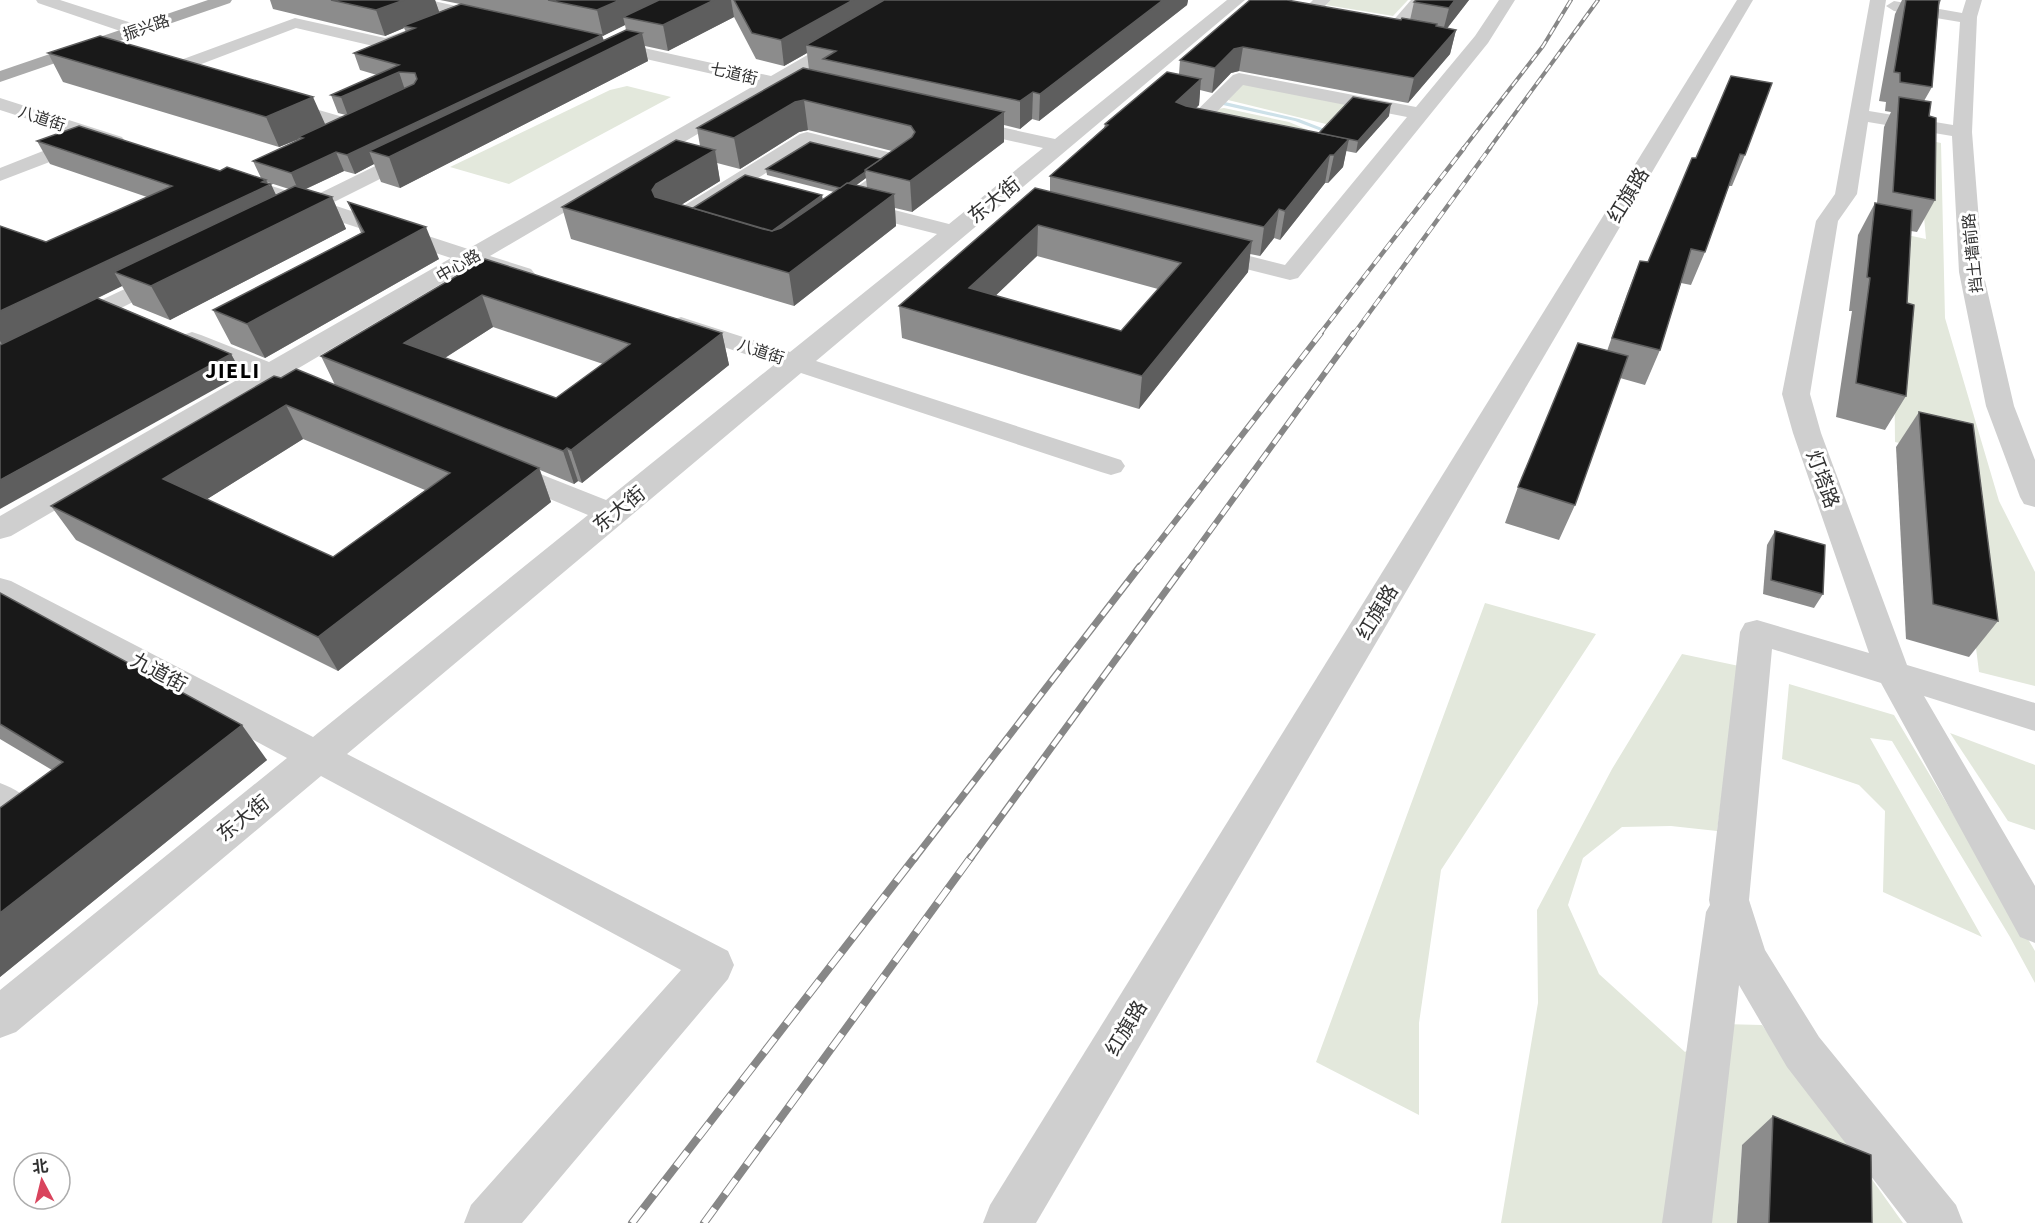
<svg xmlns="http://www.w3.org/2000/svg" width="2035" height="1223" font-family="'Source Sans 3','Noto Sans SC',sans-serif">
  <style>
    .green { fill: #e3e8dc }
    .lines { fill: none; stroke-linecap: round; stroke-linejoin: round }
    .stream { fill: #cde1e9; fill-rule: evenodd }
    .minor { fill: #cfcfcf; fill-rule: evenodd }
    .major { fill: #aaa; fill-rule: evenodd }
    .rail-far4-casing { stroke: #878787; stroke-width: 4 }
    .rail-far3-casing { stroke: #878787; stroke-width: 4.5 }
    .rail-far2-casing { stroke: #878787; stroke-width: 6 }
    .rail-far1-casing { stroke: #878787; stroke-width: 7 }
    .rail-casing { stroke: #878787; stroke-width: 8 }
    .rail-far4 { stroke: #fff; stroke-width: 2; stroke-dasharray: 8; stroke-linecap: butt }
    .rail-far3 { stroke: #fff; stroke-width: 3; stroke-dasharray: 9; stroke-linecap: butt }
    .rail-far2 { stroke: #fff; stroke-width: 4; stroke-dasharray: 11; stroke-linecap: butt }
    .rail-far1 { stroke: #fff; stroke-width: 4.5; stroke-dasharray: 14; stroke-linecap: butt }
    .rail { stroke: #fff; stroke-width: 6; stroke-dasharray: 18; stroke-linecap: butt }
    .wall { fill: #8c8c8c; fill-rule: evenodd }
    .shaded-wall { fill: #5e5e5e }
    .building { fill: #191919; stroke: #5e5e5e; stroke-width: 1.5; fill-rule: evenodd }
    .labels { text-anchor: middle; stroke-width: 6; stroke-linejoin: round; paint-order: stroke }
    .far-street-label { font-size: 16px; fill: #323232; stroke: #fff }
    .street-label { font-size: 20px; fill: #323232; stroke: #fff }
    .far-district-label { font-size: 22px; font-weight: bold; letter-spacing: 1.5px; fill: #000; stroke: #fff }
  </style>
  <rect width="100%" height="100%" fill="#fff"/>
  <!-- green -->
  <g class="green">
    <path d="M1331,0H1408L1393,16L1326,5Z"/>
    <path d="M1244,83L1347,103L1330,125L1228,100Z"/>
    <path d="M627,86L671,97L509,184L450,167L610,90Z"/>
    <path d="M1224,108L1289,122L1315,133L1202,125L1218,109Z"/>
    <path d="M1917,138L1941,143L1945,318L1999,501L2035,572V686L1979,672L1952,455L1895,442L1893,232L1926,239Z"/>
    <path d="M1485,603L1596,634L1441,870L1419,1023V1115L1316,1062Z"/>
    <path d="M1682,654L1739,666L1717,831L1671,826L1622,827L1583,858L1568,905L1599,974L1685,1052L1722,1024L1762,1025L1903,1223H1834L1742,1145L1737,1223H1501L1538,1003L1537,910L1612,769Z"/>
    <path d="M1789,684L1894,715L2035,951V983L2010,937L1892,741L1870,738L1982,937L1883,892L1885,811L1859,785L1782,759Z"/>
    <path d="M1950,733L2035,765V830L2008,821Z"/>
  </g>
  <g class="lines">
    <!-- stream -->
    <path class="stream" d="M1225,102L1299,119L1337,134L1332,135L1295,121L1223,105L1222,104Z"/>
    <!-- minor -->
    <g class="minor">
      <path d="M36,0H60L141,26L144,30L141,34H129L38,3Z"/>
      <path d="M400,0H429L497,15L499,19L491,24L402,3Z"/>
      <path d="M903,0H923L790,80L793,84L791,88H776L490,256L531,269L535,274L531,279L523,281L473,265L292,372L299,379L295,385L286,387L273,383L11,536L0,539V516L249,373L183,345L179,340L183,335L192,332L201,335L269,362L451,258L313,213L302,217L294,215L291,210L293,207L226,184L222,180L226,176L233,174L240,176L310,198L410,149H424L427,153L424,157L330,204L468,249L757,84L597,48L594,44L597,40L603,39L771,76Z"/>
      <path d="M1227,0H1245L816,361L1121,460L1125,466L1121,472L1111,475L1101,472L801,373L347,754L728,951L734,965L728,979L522,1223H464L471,1205L681,970L321,776L16,1032L0,1038V990L287,758L0,603V578L11,581L313,737L588,515L495,476L490,470L495,464L505,461L515,464L606,500L775,364L672,330L668,325L672,320L681,317L690,320L790,352L937,234L850,212L785,259L777,261L664,228L661,223L664,218L800,134L807,132L912,158L915,162L912,166L863,202L949,224L1043,148L953,128L950,124L953,120L960,118L1055,139ZM810,145L889,164L774,246L690,221Z"/>
      <path d="M1313,0H1331L1309,22H1297L1295,18Z"/>
      <path d="M1411,0H1428L1397,38H1385L1382,34L1385,30Z"/>
      <path d="M1499,0H1515L1488,43L1298,278L1290,280L1198,257L1194,252L1198,247L1206,245L1285,265L1407,117L1243,85L1205,124L1220,127L1223,131L1220,135L1213,137L1184,131L1181,127L1184,123L1233,75L1239,73L1416,107L1475,36Z"/>
      <path d="M1737,0H1753L1036,1223H983L990,1205Z"/>
      <path d="M1870,0H1886L1869,111L1953,125L1960,22L1894,11L1886,6L1894,1L1962,13L1966,0H1982L1977,17L1972,132L1983,272L2014,406L2035,460V507L2024,504L2020,497L1986,406L1959,272L1952,136L1868,122L1857,194L1838,221L1810,394L1821,433L1907,665L2035,703V731L1924,696L2035,886V943L2020,937L1881,683L1772,649L1749,900L1765,950L1819,1037L1956,1205L1963,1223H1907L1787,1067L1739,985L1712,1223H1662L1706,912L1710,905L1709,900L1740,632L1745,623L1757,620L1869,653L1793,433L1782,394L1816,221L1835,194Z"/>
      <path d="M295,18L385,38L421,25L427,26L430,30L427,34L386,49L296,28L183,71L191,77L188,81C179,83 162,80 156,72L159,68Z"/>
      <path d="M0,98L122,137L125,141L122,145L115,147L97,142L94,145L0,181V168L81,136L0,110Z"/>
      <path d="M277,98L357,121L360,125L357,129L350,131L270,108L267,104L270,100Z"/>
      <path d="M167,269L175,271L179,276L175,281L9,364L0,366V348Z"/>
      <path d="M0,783C15,789 26,794 33,809C26,824 16,830 0,835Z"/>
    </g>
    <!-- major -->
    <path class="major" d="M208,0H232L230,3L0,82V71Z"/>
    <!-- rail-far4 casing -->
    <g class="rail-far4-casing">
      <g id="rail-far4">
        <path d="M1463,149L1543,46L1571,0"/>
        <path d="M1489,149L1598,0"/>
      </g>
    </g>
    <!-- rail-far3 casing -->
    <g class="rail-far3-casing">
      <g id="rail-far3">
        <path d="M1319,335L1464,148"/>
        <path d="M1353,335L1490,148"/>
      </g>
    </g>
    <!-- rail-far2 casing -->
    <g class="rail-far2-casing">
      <g id="rail-far2">
        <path d="M1139,568L1321,333"/>
        <path d="M1183,568L1354,333"/>
      </g>
    </g>
    <!-- rail-far1 casing -->
    <g class="rail-far1-casing">
      <g id="rail-far1">
        <path d="M914,859L1140,566"/>
        <path d="M970,859L1184,566"/>
      </g>
    </g>
    <!-- rail casing -->
    <g class="rail-casing">
      <g id="rail">
        <path d="M632,1223L915,857"/>
        <path d="M704,1223L971,857"/>
      </g>
    </g>
    <!-- rail-far4 -->
    <use href="#rail-far4" class="rail-far4"/>
    <!-- rail-far3 -->
    <use href="#rail-far3" class="rail-far3"/>
    <!-- rail-far2 -->
    <use href="#rail-far2" class="rail-far2"/>
    <!-- rail-far1 -->
    <use href="#rail-far1" class="rail-far1"/>
    <!-- rail -->
    <use href="#rail" class="rail"/>
  </g>
  <!-- wall -->
  <g class="wall">
    <path d="M270,0H435L439,12L460,4L440,0H1188L1187,5L1039,121L1032,119L1020,129L1004,125V142L912,212L895,208L896,226L794,306L571,239L562,207L700,146L697,128L809,70L807,53L784,66L756,59L734,17L668,51L645,46L648,61L400,188L381,182L374,164L355,174L344,171L306,189L332,197L346,229L170,320L133,305L122,286L98,298L231,354L242,374L0,344V226L46,242L147,197L50,164L37,141L261,178L253,161L299,140V139L279,147L63,82L48,53L325,125L346,115L338,113L331,95L377,75L360,70L354,53L406,32L404,28L385,36L273,9ZM625,25L626,30L604,40L602,36ZM808,130L892,151L881,159L766,169L767,175L834,192L823,200L693,208L681,205L720,181L717,163L740,169L799,132ZM866,178L867,188L856,185ZM267,182L289,189L276,195Z"/>
    <path d="M1250,0L1401,20H1410L1414,2L1416,0H1469L1447,28L1456,30L1450,54L1408,103L1239,71L1231,73L1212,93L1200,90L1199,105L1196,108L1319,133L1389,116L1356,153L1346,151L1343,167L1328,183H1325L1280,240L1274,238L1260,256L1250,254L1248,272L1139,409L902,338L899,306L1050,192V176L1104,128L1105,124L1179,74L1180,60ZM1037,256L1158,289L1121,331L995,296Z"/>
    <path d="M1902,0H1941L1939,5L1932,87L1924,101L1929,116L1935,200L1917,232L1911,231L1907,303L1906,396L1885,430L1836,417L1852,311H1849L1858,235L1875,203H1877L1884,127L1891,112L1885,111L1886,102L1879,101L1895,14Z"/>
    <path d="M1731,76L1745,155L1732,186H1729L1705,252L1691,285L1681,283L1660,350L1645,385L1620,378L1575,505L1559,540L1505,523L1518,487L1607,351L1627,294L1640,261L1648,262L1696,158Z"/>
    <path d="M348,202L439,259L265,358L231,344L213,310L361,233Z"/>
    <path d="M485,259L722,333L729,365L582,483L578,481L574,484L540,470L551,502L338,671L76,540L51,506L281,378L335,385L321,356ZM493,327L603,364L556,398L445,358ZM303,439L425,490L333,557L207,499Z"/>
    <path d="M1919,412L1998,621L1969,657L1906,639L1896,447Z"/>
    <path d="M1775,531L1823,594L1814,608L1763,594L1767,545Z"/>
    <path d="M0,593L267,760L0,977V808L52,770L0,739Z"/>
    <path d="M1773,1116L1872,1223H1737L1742,1145Z"/>
  </g>
  <!-- shaded-wall -->
  <g class="shaded-wall">
    <path d="M404,0H435L440,14L403,26L404,28L385,36L376,10Z"/>
    <path d="M620,0H680L623,17L625,25L603,36L597,10Z"/>
    <path d="M714,0H731L734,17L668,51L663,25Z"/>
    <path d="M853,0H898L806,45L807,53L784,66L781,40Z"/>
    <path d="M1163,0H1188L1187,5L1039,121L1040,94Z"/>
    <path d="M1455,0H1469L1442,35L1449,8Z"/>
    <path d="M1456,30L1450,54L1408,103L1414,78Z"/>
    <path d="M642,33L648,61L400,188L389,157L369,151L374,164L355,174L347,155L602,35L606,51Z"/>
    <path d="M1243,47L1239,71L1231,73L1212,93L1215,68L1234,49Z"/>
    <path d="M399,72L405,90L348,116L341,97Z"/>
    <path d="M1201,79L1199,105L1174,129L1176,102Z"/>
    <path d="M1033,92L1032,119L1020,129V101Z"/>
    <path d="M313,97L326,126L298,137L299,139L279,147L266,117Z"/>
    <path d="M804,100L808,130L799,132L740,169L734,138L795,102Z"/>
    <path d="M1391,104L1389,116L1356,153L1358,141Z"/>
    <path d="M1004,112V142L912,212L910,181Z"/>
    <path d="M1349,139L1343,167L1328,183L1334,155Z"/>
    <path d="M715,150L720,181L663,216L652,190L656,184Z"/>
    <path d="M336,152L344,171L299,192L291,173Z"/>
    <path d="M1330,155L1325,183L1280,240L1285,211Z"/>
    <path d="M865,172L866,178L843,195L842,188Z"/>
    <path d="M266,180L269,186L271,184L282,208L114,272L122,286L2,344L0,341V311Z"/>
    <path d="M894,194L896,226L794,306L789,273Z"/>
    <path d="M822,195L824,207L774,244L772,231Z"/>
    <path d="M332,197L346,229L170,320L151,286Z"/>
    <path d="M1279,209L1274,238L1260,256L1264,227Z"/>
    <path d="M1038,225L1037,256L970,320L969,288Z"/>
    <path d="M426,227L439,259L265,358L247,324Z"/>
    <path d="M1252,241L1248,272L1139,409L1142,376Z"/>
    <path d="M482,295L493,327L418,375L404,343Z"/>
    <path d="M722,333L729,365L582,483L571,450Z"/>
    <path d="M231,354L242,374L0,509V480Z"/>
    <path d="M286,405L303,439L185,513L163,479Z"/>
    <path d="M567,448L578,481L574,484L563,451Z"/>
    <path d="M539,468L551,502L338,671L318,637Z"/>
    <path d="M242,725L267,760L0,977V913Z"/>
  </g>
  <!-- building -->
  <g class="building">
    <path d="M331,0H404L376,10Z"/>
    <path d="M548,0H620L597,10Z"/>
    <path d="M659,0H714L663,25L623,17Z"/>
    <path d="M734,0H853L781,40L752,33Z"/>
    <path d="M884,0H1163L1040,94L1033,92L1020,101L823,59L836,51L806,45Z"/>
    <path d="M1250,0H1287L1401,20L1402,18L1437,24L1436,26L1456,30L1414,78L1243,47L1234,49L1215,68L1180,60Z"/>
    <path d="M1416,0H1455L1449,8L1414,2Z"/>
    <path d="M1906,0H1939L1932,87L1900,82V73L1894,72Z"/>
    <path d="M461,4L602,35L347,155L336,152L291,173L253,161L303,138L298,137L414,84L417,79L415,73L399,72L341,97L331,95L399,65L354,53L415,28L403,26Z"/>
    <path d="M626,30L642,33L389,157L369,151Z"/>
    <path d="M100,36L313,97L266,117L48,53Z"/>
    <path d="M803,68L1004,112L910,181L865,170L912,137L915,132L911,126L804,100L795,102L734,138L697,128Z"/>
    <path d="M1167,72L1201,79L1176,102L1186,106L1349,139L1334,155H1330L1285,211L1279,209L1264,227L1050,176L1108,125L1105,124Z"/>
    <path d="M1731,76L1772,83L1745,155L1740,154L1705,252L1691,249L1660,350L1612,338L1640,261L1648,262L1692,158H1696Z"/>
    <path d="M1353,97L1391,104L1358,141L1319,133Z"/>
    <path d="M1899,97L1931,102L1929,116L1936,118L1935,200L1893,192Z"/>
    <path d="M79,126L220,171L227,167L266,180L262,182L271,184L0,311V226L46,242L172,186L37,141Z"/>
    <path d="M676,140L715,150L656,184L652,190L655,197L763,229L772,231L781,228L847,183L894,194L789,273L562,207Z"/>
    <path d="M810,142L881,159L865,170V172L849,183H847L840,188L766,169Z"/>
    <path d="M745,175L822,195L772,231L693,208Z"/>
    <path d="M295,186L332,197L151,286L114,272Z"/>
    <path d="M1035,188L1252,241L1142,376L899,306ZM1038,225L1181,263L1121,331L969,288Z"/>
    <path d="M348,202L426,227L247,324L213,310L364,232Z"/>
    <path d="M1875,203L1912,210L1907,303L1914,305L1906,396L1856,383L1870,278L1867,277Z"/>
    <path d="M485,259L722,333L571,450L567,448L563,451L321,356ZM482,295L630,344L556,398L404,343Z"/>
    <path d="M97,298L231,354L0,480V345Z"/>
    <path d="M1578,343L1628,356L1575,505L1518,487Z"/>
    <path d="M296,369L539,468L318,637L51,506L274,376L281,378ZM286,405L450,473L333,557L163,479Z"/>
    <path d="M1919,412L1973,424L1998,621L1933,604Z"/>
    <path d="M1775,531L1825,545L1823,594L1771,580Z"/>
    <path d="M0,593L242,725L0,913V808L63,762L0,724Z"/>
    <path d="M1773,1116L1871,1155L1872,1223H1769Z"/>
  </g>
  <g class="labels">
    <!-- far-street labels -->
    <g class="far-street-label">
      <text transform="translate(146 27) rotate(-19)" y="6">振兴路</text>
      <text transform="translate(734 73) rotate(13)" y="6">七道街</text>
      <text transform="translate(42 118) rotate(18)" y="6">八道街</text>
      <text transform="translate(1972 253) rotate(-96)" y="6">挡土墙前路</text>
      <text transform="translate(458 265) rotate(-30)" y="6">中心路</text>
      <text transform="translate(761 351) rotate(18)" y="6">八道街</text>
    </g>
    <!-- street labels -->
    <g class="street-label">
      <text transform="translate(1628 195) rotate(-59)" y="7">红旗路</text>
      <text transform="translate(994 200) rotate(-39)" y="7">东大街</text>
      <text transform="translate(1823 479) rotate(70)" y="7">灯塔路</text>
      <text transform="translate(619 509) rotate(-39)" y="7">东大街</text>
      <text transform="translate(1377 612) rotate(-59)" y="7">红旗路</text>
      <text transform="translate(159 672) rotate(28)" y="7">九道街</text>
      <text transform="translate(243 818) rotate(-39)" y="7">东大街</text>
      <text transform="translate(1126 1028) rotate(-59)" y="7">红旗路</text>
    </g>
    <!-- far-district labels -->
    <g class="far-district-label">
      <text x="233" y="378">JIELI</text>
    </g>
  </g>
  <!-- north arrow -->
  <g transform="translate(42 1181) rotate(353)"><circle r="28" fill="#ffffff" stroke="#adadad" stroke-width="1.5"/>
  <path d="M0-4.5L10 22L0 15L-10 22Z" fill="#d9445d"/>
  <text y="-9" font-size="16" font-weight="bold" text-anchor="middle" fill="#323232">北</text>
  </g>
</svg>
